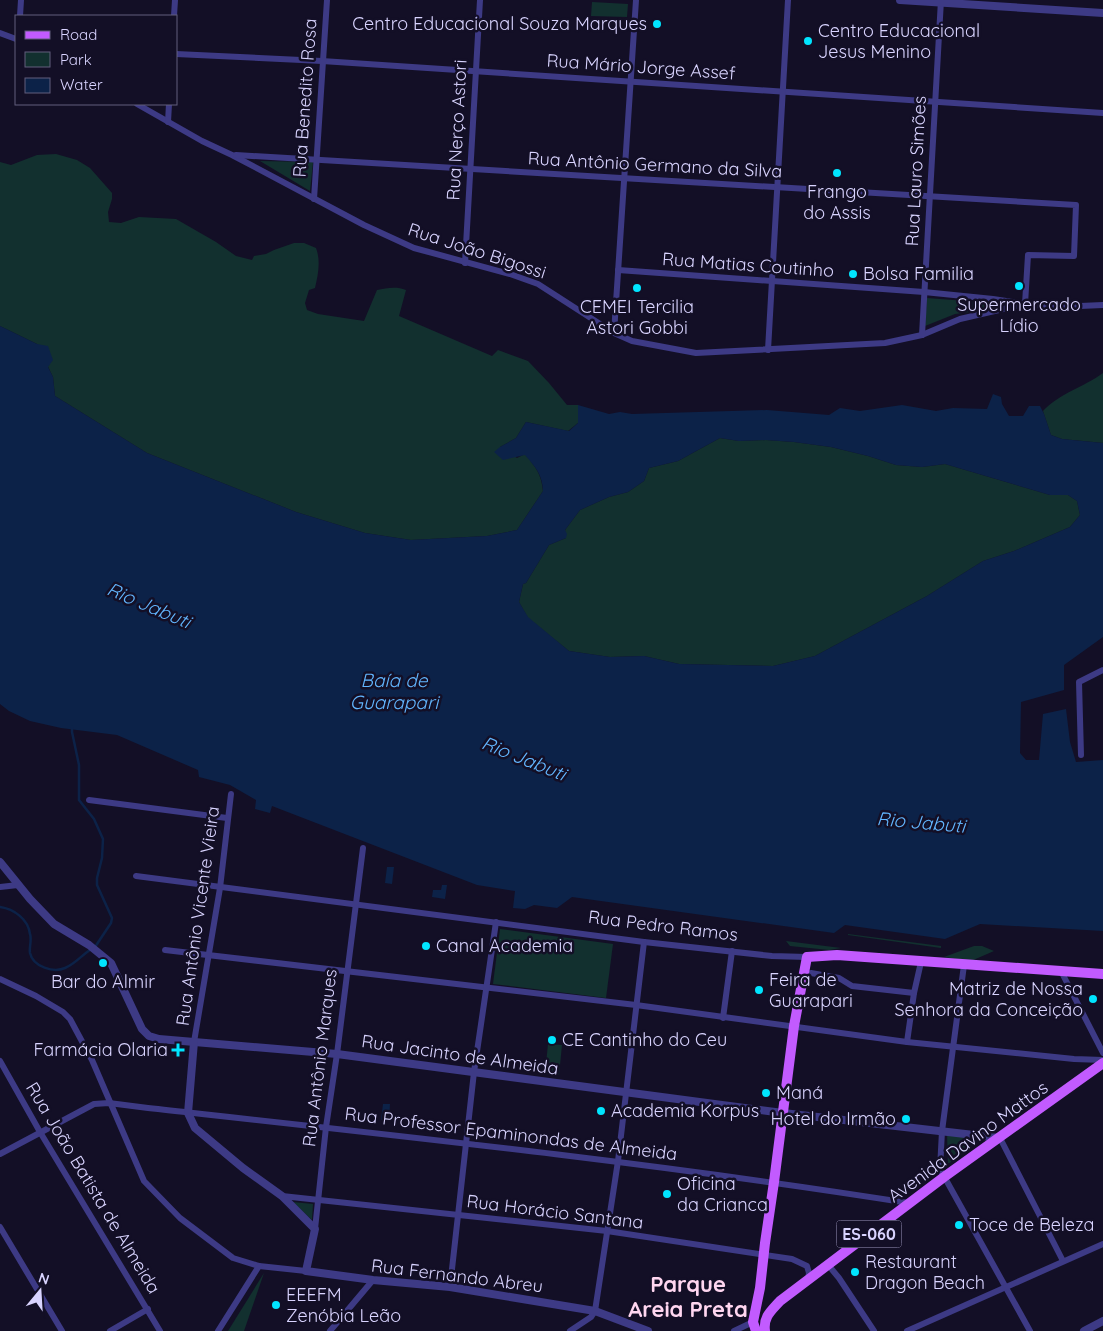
<svg xmlns="http://www.w3.org/2000/svg" width="1103" height="1331" font-family="Quicksand,sans-serif">
  <style>
    .green { fill: #12302f }
    .water { fill: #0c2248; fill-rule: evenodd }
    .lines { fill: none; stroke-linecap: round; stroke-linejoin: round }
    .stream { stroke: #0c2248; stroke-width: 2.5 }
    .minor { stroke: #3d3a85; stroke-width: 6 }
    .tertiary { stroke: #3d3a85; stroke-width: 8 }
    .primary { stroke: #c25bff; stroke-width: 10 }
    .poi-dot { fill: #00e5ff; stroke: #130f26; stroke-width: 2 }
    .labels { text-anchor: middle; stroke-width: 5; stroke-linejoin: round; paint-order: stroke }
    .shield { fill: #130f26; stroke: #9e99be; stroke-width: 1 }
    .shield-label { font-size: 16px; font-weight: bold; fill: #d9d4ff }
    .poi-label { font-size: 18px; fill: #d9d4ff; stroke: #130f26; text-anchor: start }
    .street-label { font-size: 18px; fill: #d9d4ff; stroke: #130f26 }
    .water-label { font-size: 19px; font-style: italic; fill: #62b6ff; stroke: #130f26 }
    .district-label { font-size: 22px; font-weight: bold; fill: #ffd6f0; stroke: #130f26 }
  </style>
  <rect width="100%" height="100%" fill="#130f26"/>
  <!-- green -->
  <g class="green">
    <path d="M592,2L628,4L627,17L591,16Z"/>
    <path d="M56,154L77,160L90,168L112,193V199L108,212L109,222L121,223L139,217L176,219L216,242L236,256L252,260L254,256L266,254L274,250L294,243H304L316,248C321,261 318,275 315,288L309,290L305,303L307,310L318,314L364,321L377,290C387,288 396,286 406,290L399,316L492,356L498,350L528,361L549,383L567,405H578V423L568,431L526,422L516,438L500,447L517,458L525,454C536,468 541,473 543,491L517,530L487,536L411,540L365,533L296,512L147,453L55,396L53,377L37,344L0,326V162L11,165L37,155Z"/>
    <path d="M260,161L313,162L310,191Z"/>
    <path d="M927,298L992,303V309L955,314L925,326Z"/>
    <path d="M1103,373V443L1062,439L1051,435L1043,411C1060,393 1084,387 1103,373Z"/>
    <path d="M720,438L739,441L766,440L794,442L831,447L868,456L896,465L922,467L945,464L1050,495H1068L1077,501L1080,515L1070,527L1014,551L983,561L927,596L815,656L773,666L679,664L644,656L610,657L569,651L528,618L519,602L523,584L526,583L549,545L566,538L565,530L580,510L609,497L628,492L644,481L649,468L678,461Z"/>
    <path d="M500,929L613,944L606,998L493,984Z"/>
    <path d="M848,934L941,946V948L848,935Z"/>
    <path d="M786,941L841,948L829,950L790,946Z"/>
    <path d="M974,946H982L994,951L971,961L944,957Z"/>
    <path d="M548,1044L562,1045L559,1075L545,1074Z"/>
    <path d="M947,1134L982,1139L948,1164Z"/>
    <path d="M293,1202L313,1204L312,1220Z"/>
    <path d="M264,1273L244,1331H228Z"/>
  </g>
  <!-- water -->
  <g class="water">
    <path d="M0,326L37,344L48,346L53,360L48,367L53,377L55,396L147,453L296,512L365,533L411,540L487,536L517,530L543,491C542,474 536,468 525,455L503,460L494,452L500,447L516,438L526,422L569,431L578,423V405L609,414L620,412L632,414L767,410L829,415L840,408L860,411L902,405L936,411L953,408L987,409L993,394L1001,397L1002,404L1009,416H1023L1029,406H1040L1044,414L1051,435L1062,439L1103,443V637L1064,665V690L1021,702L1020,753L1026,760H1039L1043,714L1066,709L1070,742L1076,762L1103,760V931L980,924L945,939L845,925L834,933L572,897L557,908L534,905L525,909L513,908L515,891L477,885L272,806L270,813L255,809L256,800L230,785L199,777L198,770L117,735L61,728L30,721L9,711L0,704ZM720,438L739,441L766,440L794,442L831,447L868,456L896,465L922,467L945,464L1050,495H1068L1077,501L1080,515L1070,527L1014,551L983,561L927,596L815,656L773,666L679,664L644,656L610,657L569,651L528,617L519,602L523,584L526,583L549,545L566,538L567,534L565,530L580,510L609,497L628,492L644,481L649,468L678,461Z"/>
    <path d="M387,867H394L392,884L385,883Z"/>
    <path d="M442,885H447L445,899L432,897L433,890H441Z"/>
    <path d="M383,1104H390L389,1121L381,1120Z"/>
  </g>
  <g class="lines">
    <!-- stream -->
    <g class="stream">
      <path d="M72,727V732L79,765V800L94,819L103,839L102,858L97,878V885L112,918L111,923L95,947"/>
      <path d="M0,907C14,909 28,919 30,934C32,940 29,947 30,953C33,967 54,973 65,968C75,964 82,955 90,950"/>
    </g>
    <!-- minor -->
    <g class="minor">
      <path d="M20,16L21,0"/>
      <path d="M174,16L175,0"/>
      <path d="M0,33L16,39"/>
      <path d="M176,54L322,61L1103,113"/>
      <path d="M137,104L202,141L232,155L364,225L414,248L510,274L538,284L614,333L632,341L696,353L885,343L922,335L960,319L1025,304L1057,307L1103,305"/>
      <path d="M168,122L169,104"/>
      <path d="M236,155L1076,205L1074,256L1028,255L1025,304"/>
      <path d="M314,199L327,0"/>
      <path d="M465,263L480,0"/>
      <path d="M618,270L924,292L993,299L1020,303"/>
      <path d="M614,333L636,0"/>
      <path d="M922,335L941,0"/>
      <path d="M768,350L788,0"/>
      <path d="M1081,755L1079,682L1103,670"/>
      <path d="M89,800L227,818"/>
      <path d="M136,876L644,942L772,956L807,957"/>
      <path d="M0,887L18,885"/>
      <path d="M165,950L636,1005L907,1042L1074,1059L1103,1060"/>
      <path d="M964,965L942,1131L940,1169L1030,1331"/>
      <path d="M1061,971L1103,1053"/>
      <path d="M811,973L839,978L852,986L914,993"/>
      <path d="M0,979L36,996L63,1012L70,1019L92,1060L144,1181L180,1218L233,1258L259,1266L306,1271"/>
      <path d="M723,1018L732,951"/>
      <path d="M194,1042L220,888L231,794"/>
      <path d="M907,1042L914,993L921,962"/>
      <path d="M0,1061L40,1132L160,1331"/>
      <path d="M1000,1138L1063,1261"/>
      <path d="M0,1154L94,1104L109,1103L148,1108C402,1136 656,1163 909,1203"/>
      <path d="M282,1196L607,1231L792,1259L807,1266L809,1273L808,1280"/>
      <path d="M0,1227L62,1331"/>
      <path d="M315,1229L326,1127L337,1054L363,848"/>
      <path d="M829,1266L839,1278L874,1331"/>
      <path d="M450,1287L474,1072L496,922"/>
      <path d="M110,1331L148,1309"/>
      <path d="M218,1331L259,1266"/>
      <path d="M330,1331L373,1280"/>
      <path d="M570,1331L591,1317L595,1311L618,1161L644,942"/>
      <path d="M734,1331L753,1322"/>
      <path d="M907,1331L1103,1244"/>
    </g>
    <!-- tertiary -->
    <g class="tertiary">
      <path d="M900,0L1103,13"/>
      <path d="M0,862L30,899L54,924L89,945L111,963L142,1029L149,1036L159,1039L337,1054L783,1113L1000,1138"/>
      <path d="M194,1042L188,1113L195,1128L243,1168L282,1196L315,1229L306,1271L373,1280L450,1287L595,1311L648,1331"/>
      <path d="M1084,1331L1103,1321"/>
    </g>
    <!-- primary -->
    <g class="primary">
      <path d="M756,1331L753,1322L760,1288L765,1243L774,1182L794,1026L807,957L837,955L1103,974"/>
      <path d="M765,1331C763,1317 771,1311 780,1301L944,1177L1103,1063"/>
    </g>
  </g>
  <!-- markers -->
  <g class="poi-dot">
    <circle cx="657" cy="24" r="5"/>
    <circle cx="808" cy="41" r="5"/>
    <circle cx="837" cy="173" r="5"/>
    <circle cx="853" cy="274" r="5"/>
    <circle cx="1019" cy="286" r="5"/>
    <circle cx="637" cy="288" r="5"/>
    <circle cx="426" cy="946" r="5"/>
    <circle cx="103" cy="963" r="5"/>
    <circle cx="759" cy="990" r="5"/>
    <circle cx="1093" cy="999" r="5"/>
    <circle cx="552" cy="1040" r="5"/>
    <path d="M175.5 1042.5h5v5h5v5h-5v5h-5v-5h-5v-5h5z"/>
    <circle cx="766" cy="1093" r="5"/>
    <circle cx="601" cy="1111" r="5"/>
    <circle cx="906" cy="1119" r="5"/>
    <circle cx="667" cy="1194" r="5"/>
    <circle cx="959" cy="1225" r="5"/>
    <circle cx="855" cy="1272" r="5"/>
    <circle cx="276" cy="1305" r="5"/>
  </g>
  <g class="labels">
    <!-- shield labels -->
    <rect class="shield" x="836.5" y="1220.5" width="65" height="27" rx="4"/>
    <g class="shield-label">
      <text x="869" y="1240">ES-060</text>
    </g>
    <!-- poi labels -->
    <g class="poi-label">
      <text x="647" y="30" text-anchor="end">Centro Educacional Souza Marques</text>
      <text x="818" y="37">Centro Educacional<tspan x="818" dy="21">Jesus Menino</tspan></text>
      <text x="837" y="198" text-anchor="middle">Frango<tspan x="837" dy="21">do Assis</tspan></text>
      <text x="863" y="280">Bolsa Familia</text>
      <text x="1019" y="311" text-anchor="middle">Supermercado<tspan x="1019" dy="21">Lídio</tspan></text>
      <text x="637" y="313" text-anchor="middle">CEMEI Tercilia<tspan x="637" dy="21">Astori Gobbi</tspan></text>
      <text x="436" y="952">Canal Academia</text>
      <text x="769" y="986">Feira de<tspan x="769" dy="21">Guarapari</tspan></text>
      <text x="103" y="988" text-anchor="middle">Bar do Almir</text>
      <text x="1083" y="995" text-anchor="end">Matriz de Nossa<tspan x="1083" dy="21">Senhora da Conceição</tspan></text>
      <text x="562" y="1046">CE Cantinho do Ceu</text>
      <text x="168" y="1056" text-anchor="end">Farmácia Olaria</text>
      <text x="776" y="1099">Maná</text>
      <text x="611" y="1117">Academia Korpus</text>
      <text x="896" y="1125" text-anchor="end">Hotel do Irmão</text>
      <text x="677" y="1190">Oficina<tspan x="677" dy="21">da Crianca</tspan></text>
      <text x="969" y="1231">Toce de Beleza</text>
      <text x="865" y="1268">Restaurant<tspan x="865" dy="21">Dragon Beach</tspan></text>
      <text x="286" y="1301">EEEFM<tspan x="286" dy="21">Zenóbia Leão</tspan></text>
    </g>
    <!-- street labels -->
    <g class="street-label">
      <text transform="translate(641 67) rotate(4)" y="6">Rua Mário Jorge Assef</text>
      <text transform="translate(305 98) rotate(-86)" y="6">Rua Benedito Rosa</text>
      <text transform="translate(457 130) rotate(-87)" y="6">Rua Nerço Astori</text>
      <text transform="translate(655 165) rotate(3)" y="6">Rua Antônio Germano da Silva</text>
      <text transform="translate(916 171) rotate(-87)" y="6">Rua Lauro Simões</text>
      <text transform="translate(477 251) rotate(18)" y="6">Rua João Bigossi</text>
      <text transform="translate(748 265) rotate(4)" y="6">Rua Matias Coutinho</text>
      <text transform="translate(198 916) rotate(-82)" y="6">Rua Antônio Vicente Vieira</text>
      <text transform="translate(663 926) rotate(7)" y="6">Rua Pedro Ramos</text>
      <text transform="translate(460 1055) rotate(8)" y="6">Rua Jacinto de Almeida</text>
      <text transform="translate(320 1058) rotate(-83)" y="6">Rua Antônio Marques</text>
      <text transform="translate(511 1134) rotate(7)" y="6">Rua Professor Epaminondas de Almeida</text>
      <text transform="translate(968 1142) rotate(-36)" y="6">Avenida Davino Mattos</text>
      <text transform="translate(93 1188) rotate(59)" y="6">Rua João Batista de Almeida</text>
      <text transform="translate(555 1212) rotate(7)" y="6">Rua Horácio Santana</text>
      <text transform="translate(457 1276) rotate(7)" y="6">Rua Fernando Abreu</text>
    </g>
    <!-- water labels -->
    <g class="water-label">
      <text transform="translate(149 605) rotate(23)" y="7">Rio Jabuti</text>
      <text x="394" y="687">Baía de<tspan x="394" dy="22">Guarapari</tspan></text>
      <text transform="translate(524 758) rotate(22)" y="7">Rio Jabuti</text>
      <text transform="translate(921 822) rotate(5)" y="7">Rio Jabuti</text>
    </g>
    <!-- district labels -->
    <g class="district-label">
      <text x="688" y="1292">Parque<tspan x="688" dy="25">Areia Preta</tspan></text>
    </g>
  </g>
  <!-- legend -->
  <rect x="15" y="15" width="162" height="90" fill="#130f26" stroke="#625e7d"/>
  <rect x="25" y="31" width="25" height="8" fill="#c25bff" stroke="#625e7d"/>
  <text x="60" y="40" font-size="15" fill="#d9d4ff">Road</text>
  <rect x="25" y="52" width="25" height="15" fill="#12302f" stroke="#625e7d"/>
  <text x="60" y="65" font-size="15" fill="#d9d4ff">Park</text>
  <rect x="25" y="78" width="25" height="15" fill="#0c2248" stroke="#625e7d"/>
  <text x="60" y="90" font-size="15" fill="#d9d4ff">Water</text>
  <!-- north arrow -->
  <g transform="translate(40 1291) rotate(18)" stroke="#130f26" stroke-width="4" paint-order="stroke">
  <path d="M0-4L9 19L0 12L-9 19Z" fill="#d9d4ff"/>
  <text y="-8" font-size="14" font-weight="bold" text-anchor="middle" fill="#d9d4ff">N</text>
  </g>
</svg>
